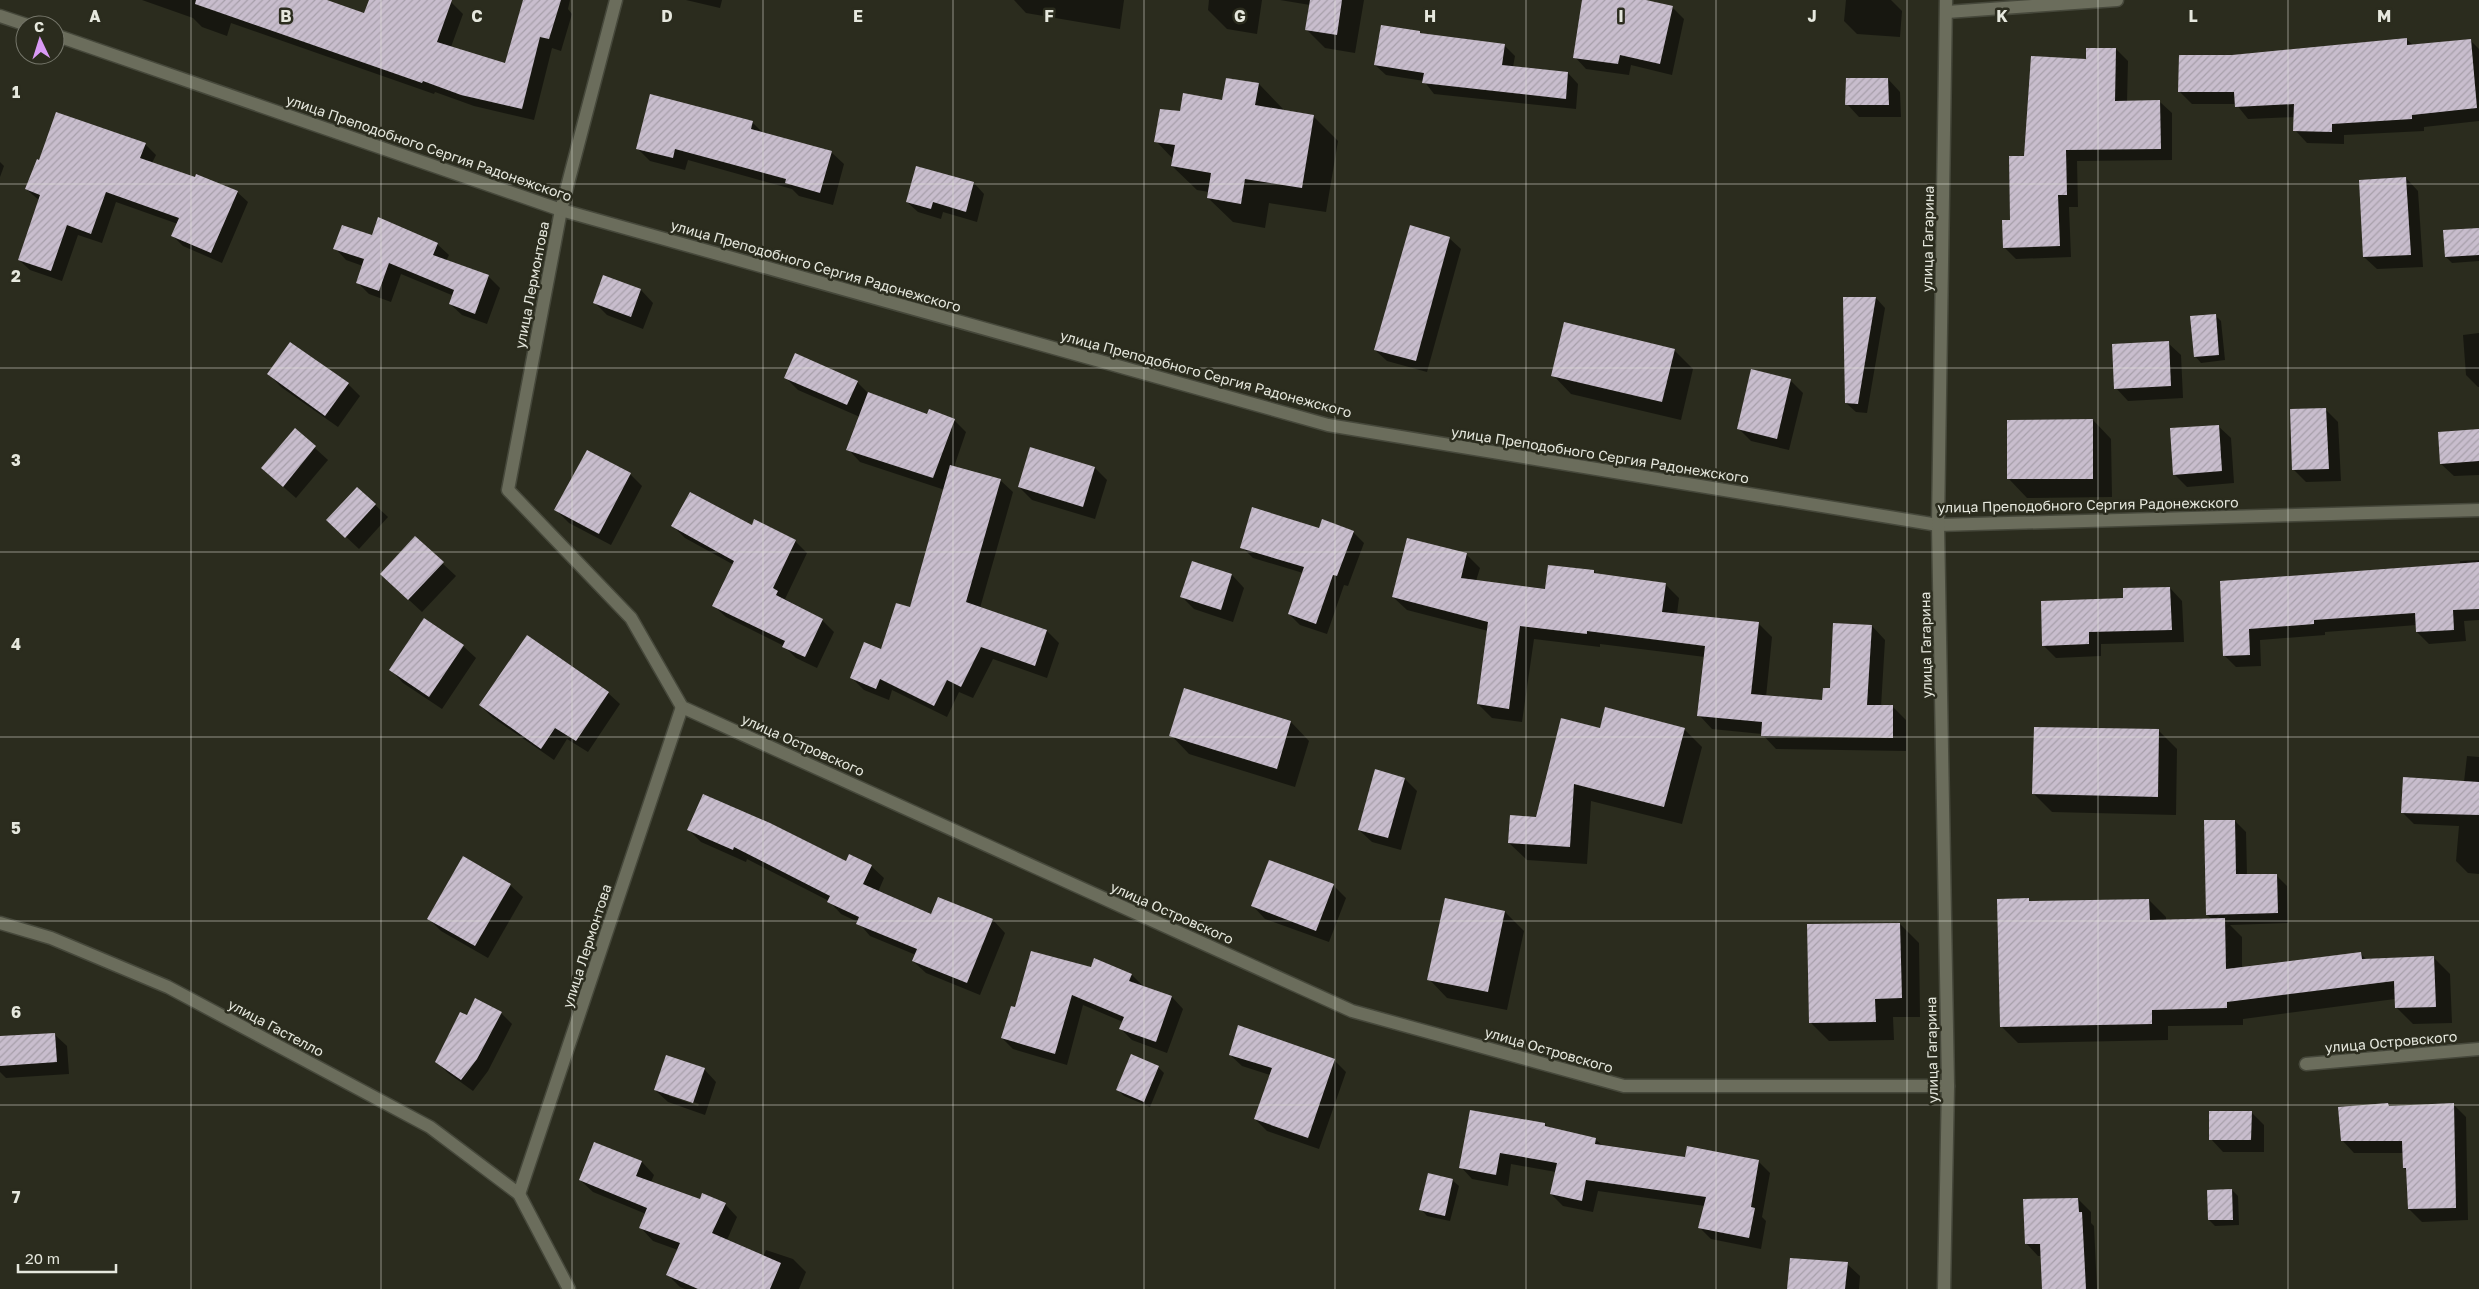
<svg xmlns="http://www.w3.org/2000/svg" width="2479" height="1289" font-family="'Golos Text',sans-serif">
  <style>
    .shadow { fill: #0007; fill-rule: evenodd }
    .building { fill: url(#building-hatch) }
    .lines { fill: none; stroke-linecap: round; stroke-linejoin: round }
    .street-casing { stroke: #46483b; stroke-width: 15 }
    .secondary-casing { stroke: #46483b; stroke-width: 15 }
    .street { stroke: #6b6d5c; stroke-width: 12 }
    .secondary { stroke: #6b6d5c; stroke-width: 12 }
    .grid { fill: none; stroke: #e6e8de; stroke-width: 1; stroke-opacity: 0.55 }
    .labels { text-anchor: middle; stroke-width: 5; stroke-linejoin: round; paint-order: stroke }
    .street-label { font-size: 14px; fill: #e6e8de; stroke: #2b2c1e }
    .grid-label { font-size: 16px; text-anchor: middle; font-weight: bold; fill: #e6e8de; stroke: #2b2c1e; stroke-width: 5; stroke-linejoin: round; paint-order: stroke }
  </style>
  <defs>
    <pattern id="building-hatch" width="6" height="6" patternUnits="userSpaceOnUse" patternTransform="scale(1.25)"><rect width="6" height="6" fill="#c8bdcd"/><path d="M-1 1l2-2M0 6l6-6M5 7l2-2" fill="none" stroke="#a79faa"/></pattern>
  </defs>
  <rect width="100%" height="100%" fill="#2b2c1e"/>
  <!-- shadow -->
  <g class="shadow">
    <path d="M142,0H323L365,15L370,0H444L451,2L463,14L451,47L506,65L525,0H570L568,9L572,14L561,51L552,48L534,120L474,106L435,92L434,94L231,23L227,36L202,27L193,18Z"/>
    <path d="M686,0H722L720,8Z"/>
    <path d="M1014,0H1124L1120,29L1026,13Z"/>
    <path d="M1209,0H1262L1257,34L1227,29L1208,10Z"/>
    <path d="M1280,0H1364L1355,53L1325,48L1306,29L1310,5Z"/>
    <path d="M1583,0H1641L1672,7L1684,19L1672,75L1631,65L1629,75L1586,69L1575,57Z"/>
    <path d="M1846,0H1891L1902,11L1900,37L1857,34L1844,21Z"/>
    <path d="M1420,33L1422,35L1504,45L1515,56L1513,67L1568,73L1578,84L1576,109L1434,94L1424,81L1386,75L1375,65Z"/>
    <path d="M2406,39L2413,45L2471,41L2479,49V121L2424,127V131L2344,135V144L2307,143L2295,130V117L2248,119L2236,104H2192L2179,91L2233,57Z"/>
    <path d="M2116,49L2128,61L2127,102H2160L2172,113V160L2077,161L2078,207H2069L2071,257L2016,259L2004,247L2025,157L2087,61Z"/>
    <path d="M1888,79L1900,92L1901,117H1859L1847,104Z"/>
    <path d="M1259,84L1283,109V111L1313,116L1338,141L1326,212L1269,203L1265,228L1233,222L1208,198L1209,192L1197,190L1172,166L1173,159L1156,141L1181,113L1223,101Z"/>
    <path d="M752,122L763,133L831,152L844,164L833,205L799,196L792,189L688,160L685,170L650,161L638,149Z"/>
    <path d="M145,144L156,155L152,163L237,192L248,202L222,263L183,246L172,235L178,224L116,202L102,243L78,235L62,281L30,270L19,260L40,201L26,189Z"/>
    <path d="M0,162L4,166L0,177Z"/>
    <path d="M2406,178L2418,191L2423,267L2377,269L2364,257Z"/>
    <path d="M974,183L984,194L977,222L943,212L941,219L918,212L907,202Z"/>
    <path d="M2479,229V261L2452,263L2446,257Z"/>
    <path d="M373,237L437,244L449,255L446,261L489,277L500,288L487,324L462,315L450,304L454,296L401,274L391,302L369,294L357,282L363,266L346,260L335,248Z"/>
    <path d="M1449,238L1461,249L1427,372L1387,361L1375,350Z"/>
    <path d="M604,277L641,290L653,303L643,329L607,315L595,303Z"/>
    <path d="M1844,298H1876L1885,308L1867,413L1856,412L1846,403Z"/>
    <path d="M2215,315L2221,321L2225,360L2201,363L2195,356Z"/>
    <path d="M2479,333V387H2478L2466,375L2463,335Z"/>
    <path d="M2168,343L2181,355L2183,398L2128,401L2116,388Z"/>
    <path d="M1674,350L1693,369L1681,420L1571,394L1553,375Z"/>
    <path d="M269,374L348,384L360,396L338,427L281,387Z"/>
    <path d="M786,378L857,382L869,394L928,416L954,420L966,432L954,467L1000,480L1013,492L980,608L1047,631L1059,643L1047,678L993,659L973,698L959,692L947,717L892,690L889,700L864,690L852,678L882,650L910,608L945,490L860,462L848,449L860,417L798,390Z"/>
    <path d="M1790,380L1803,393L1789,450L1751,441L1738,428Z"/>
    <path d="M2325,409L2338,422L2341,481L2306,482L2294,470Z"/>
    <path d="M2093,420L2111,439L2112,497L2027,498L2009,479Z"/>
    <path d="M2218,426L2231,438L2234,483L2187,487L2174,474Z"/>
    <path d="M295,430L328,460L296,498L262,468Z"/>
    <path d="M2479,431V475L2454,476L2441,464Z"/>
    <path d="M1095,468L1107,480L1095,519L1032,500L1019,487Z"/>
    <path d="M630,474L642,486L611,545L569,523L556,510Z"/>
    <path d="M357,488L388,517L359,549L341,532Z"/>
    <path d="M673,526H752L795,541L807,553L785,599L822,620L834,632L817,668L796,658L784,646L726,617L714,606L734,565L685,538Z"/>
    <path d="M1319,530L1353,532L1364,543L1348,586L1344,585L1327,634L1300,625L1289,614L1303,573L1253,558L1242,547Z"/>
    <path d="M415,538L456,576L422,612L394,586Z"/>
    <path d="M1466,554L1480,568L1476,581L1546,591L1594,571L1597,574L1665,584L1679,598L1677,614L1758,623L1772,637L1766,697L1824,701L1872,626L1885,640L1881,707H1893L1906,720V751L1776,749L1762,734L1712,729L1699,715L1705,657L1600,644V647L1534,639L1522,722L1492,718L1478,704L1488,631L1407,610L1393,597Z"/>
    <path d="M2479,560V620L2464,621L2466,641L2429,644L2417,632V625L2325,632V635L2260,640L2261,666L2236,667L2224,655L2221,582L2460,564V561Z"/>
    <path d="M1193,563L1232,575L1244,588L1233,622L1194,609L1182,597Z"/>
    <path d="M2170,588L2182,601L2184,642L2101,644V656L2056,658L2043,645L2125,599Z"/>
    <path d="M463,646L476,658L442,709L403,683L391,670Z"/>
    <path d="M608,693L620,704L588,752L567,739L554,760L492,717L480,705Z"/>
    <path d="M1291,722L1309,741L1295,787L1189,754L1171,735Z"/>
    <path d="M1684,729L1702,747L1682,824L1591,801L1587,864L1527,860L1509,843L1536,818L1601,730Z"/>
    <path d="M2159,731L2177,749L2176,815L2052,812L2033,793Z"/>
    <path d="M2467,756L2479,757V874L2468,873L2456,861L2459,826L2414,824L2402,812L2464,782Z"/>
    <path d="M1376,771L1405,779L1417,791L1401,850L1372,842L1359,830Z"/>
    <path d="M2235,821L2246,832L2247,875H2276L2287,886L2288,923L2230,925L2242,937V968L2360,953L2367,960L2433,957L2450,974L2452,1023L2413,1024L2396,1007L2395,999L2243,1019V1025L2168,1026V1040L2018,1043L2001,1026L2028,900L2031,902L2149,900L2166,917V921L2213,920L2207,915Z"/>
    <path d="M689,830L847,863L871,866L884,878L878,892L932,915L939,899L993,920L1005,933L980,995L926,973L913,961L916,955L870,936L858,922L841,914L829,901L747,859L746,862L701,842Z"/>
    <path d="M510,885L523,897L488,958L441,931L428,918Z"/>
    <path d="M1333,885L1346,898L1329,942L1265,919L1253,906Z"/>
    <path d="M1505,912L1524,931L1507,1010L1447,998L1429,979Z"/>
    <path d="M1900,924L1919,943L1920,1017H1893L1894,1040L1829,1041L1810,1022Z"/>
    <path d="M1095,960L1132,975L1144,987L1172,997L1183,1009L1167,1053L1132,1040L1121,1029L1123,1022L1083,1005L1067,1065L1013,1049L1002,1038L1016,1009L1091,969Z"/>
    <path d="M501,1013L512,1024L488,1071L473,1091L448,1073L436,1061L467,1017Z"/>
    <path d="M54,1034L67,1046L69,1074L6,1078L0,1072V1038Z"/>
    <path d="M1230,1055L1334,1060L1346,1072L1319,1149L1267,1131L1255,1119L1270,1075L1242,1066Z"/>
    <path d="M1158,1067L1164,1073L1150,1107L1124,1096L1118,1090Z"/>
    <path d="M704,1069L716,1082L705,1115L668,1102L655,1090ZM669,1094L699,1104L698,1106L669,1096Z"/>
    <path d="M2388,1104L2391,1107L2453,1104L2466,1117L2468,1220L2422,1222L2409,1209L2408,1172L2404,1168V1153H2354L2342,1140Z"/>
    <path d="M2251,1112L2264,1125V1152H2223L2211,1139Z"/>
    <path d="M1545,1124L1549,1128L1595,1139L1604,1147L1686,1159L1758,1161L1770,1173L1762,1217L1766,1221L1761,1249L1711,1239L1699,1227L1705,1206L1598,1191L1593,1212L1563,1206L1551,1194L1556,1172L1511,1164L1508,1186L1472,1179L1461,1167Z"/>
    <path d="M595,1143L642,1162L654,1175L651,1182L700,1200L725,1204L737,1217L727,1240L763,1257L766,1250L793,1259L806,1272L799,1289H685L680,1287L667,1274L678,1250L653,1241L641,1228L646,1214L593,1192L580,1180Z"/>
    <path d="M1452,1180L1459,1186L1450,1221L1427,1216L1421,1209Z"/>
    <path d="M2232,1190L2238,1196L2239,1225L2215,1226L2209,1220Z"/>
    <path d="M2078,1199L2091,1212V1223L2094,1226L2097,1289H2044L2042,1256H2038L2026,1243Z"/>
    <path d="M1847,1264L1860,1276L1859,1289H1788Z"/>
  </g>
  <!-- building -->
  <g class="building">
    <path d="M196,0H327L364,13L369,0H452L437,42L505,63L523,0H561L549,39L540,37L522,109L461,95L423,81L422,83L195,4Z"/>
    <path d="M1310,0H1342L1337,35L1305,30Z"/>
    <path d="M1582,0H1646L1673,6L1660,64L1620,55L1618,64L1573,58Z"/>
    <path d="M1381,25L1420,31V33L1505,44L1502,65L1568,72L1566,99L1422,83L1424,73L1374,65Z"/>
    <path d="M2407,38V45L2471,39L2477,108L2412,115V119L2332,124V132L2293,131L2294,104L2235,107L2234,92H2178L2179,55H2232Z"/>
    <path d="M2086,48H2116L2115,101L2160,100L2161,149L2066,150L2067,195H2058L2060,246L2003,248L2002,220H2010L2009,156H2024L2031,56L2086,59Z"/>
    <path d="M1226,78L1259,83L1255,105L1314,115L1302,188L1245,179L1241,204L1207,198L1211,173L1171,166L1175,145L1154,142L1160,109L1180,111L1183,93L1222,100Z"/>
    <path d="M1846,78H1888L1889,105H1845Z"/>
    <path d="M650,94L753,121L751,129L832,151L820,193L785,183L786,179L675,149L673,158L636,149Z"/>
    <path d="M56,112L146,143L140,158L195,177L196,174L238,191L211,253L171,236L179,218L106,192L91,234L67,225L51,271L18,260L40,195L25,189L37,159L39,160Z"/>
    <path d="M916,166L974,182L966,212L933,202L931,209L906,202Z"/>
    <path d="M2406,177L2411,255L2363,257L2359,180Z"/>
    <path d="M378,217L438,243L433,255L489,275L475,314L449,304L454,290L389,263L379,291L356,283L364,259L333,249L342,225L372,235Z"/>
    <path d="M1410,225L1450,237L1416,361L1374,350Z"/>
    <path d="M2479,228V255L2445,257L2443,230Z"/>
    <path d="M603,275L641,289L631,317L593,303Z"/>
    <path d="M1843,297H1876L1858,404L1845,403Z"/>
    <path d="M2216,314L2219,355L2194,357L2190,316Z"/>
    <path d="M1564,322L1675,349L1662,402L1551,376Z"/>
    <path d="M2169,341L2171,386L2114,389L2112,344Z"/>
    <path d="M290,342L349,383L325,416L267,374Z"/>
    <path d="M795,353L858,381L847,405L784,378Z"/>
    <path d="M1751,369L1791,379L1777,439L1737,429Z"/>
    <path d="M868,392L927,414L929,409L955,419L933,478L846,450Z"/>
    <path d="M2326,408L2329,469L2292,470L2290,409Z"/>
    <path d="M2093,419V479H2007V420Z"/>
    <path d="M2219,425L2222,471L2173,475L2170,428Z"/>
    <path d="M295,428L316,446L283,487L261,468Z"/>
    <path d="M2479,429V461L2440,464L2438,432Z"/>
    <path d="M1030,447L1095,467L1083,507L1018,487Z"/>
    <path d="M587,450L631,473L599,534L554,510Z"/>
    <path d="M950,465L1001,479L966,602L1047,630L1035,666L981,647L961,687L947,680L934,706L880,679L876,689L850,678L864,642L881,649L896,603L910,607Z"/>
    <path d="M357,487L376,504L345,538L326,520Z"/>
    <path d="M690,492L752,525L754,519L796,540L773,588L778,591L776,595L823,619L805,657L782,647L785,641L712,606L734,561L671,526Z"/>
    <path d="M1252,507L1319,528L1322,519L1354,531L1337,576L1333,575L1316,624L1288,614L1304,567L1240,548Z"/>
    <path d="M415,536L444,562L408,600L380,574Z"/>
    <path d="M1407,538L1467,553L1461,578L1545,589L1548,565L1594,570V573L1666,583L1662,612L1759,622L1751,694L1822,700L1823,688H1830L1833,623L1872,625L1867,705H1893V738L1761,736L1762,722L1697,716L1705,646L1587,631V634L1520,626L1509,709L1477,704L1488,622L1392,597Z"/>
    <path d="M1192,561L1232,574L1221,610L1180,597Z"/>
    <path d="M2479,562V609L2453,610L2454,630L2416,632L2415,613L2314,620V624L2249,629L2250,655L2223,656L2220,581Z"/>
    <path d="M2170,587L2172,630L2089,632V644L2042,646L2041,601L2123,598V588Z"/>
    <path d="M424,618L464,645L429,697L389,670Z"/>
    <path d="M527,635L609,692L576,741L555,728L541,749L479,705Z"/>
    <path d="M1184,688L1291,721L1277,769L1169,736Z"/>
    <path d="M1605,707L1685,728L1664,807L1574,784L1570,847L1508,843L1510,815L1536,817L1561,718L1600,728Z"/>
    <path d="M2034,727L2159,729L2158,797L2032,794Z"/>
    <path d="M1375,769L1405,778L1388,838L1358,830Z"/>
    <path d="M2403,777L2479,782V815L2401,813Z"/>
    <path d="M703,794L770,823L846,861L849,854L872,865L863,884L931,914L938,897L993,919L967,983L912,961L917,949L856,924L859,917L827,902L830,896L734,847L733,850L687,830Z"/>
    <path d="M2204,820H2235L2236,874H2277L2278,913L2206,915Z"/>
    <path d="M463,856L511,884L475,946L427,919Z"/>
    <path d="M1269,860L1334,884L1316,931L1251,906Z"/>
    <path d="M1445,898L1505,911L1488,992L1427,980Z"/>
    <path d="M2029,898V901L2149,899L2150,920L2225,918L2226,969L2361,952L2362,959L2434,956L2436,1007L2395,1008L2394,981L2227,1002V1008L2152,1010V1024L2000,1027L1997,899Z"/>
    <path d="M1900,923L1902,998L1875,999L1876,1022L1809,1023L1807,924Z"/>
    <path d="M1031,951L1091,967L1094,958L1132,974L1129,981L1172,996L1156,1042L1119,1029L1124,1017L1072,995L1055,1054L1001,1038L1011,1006L1015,1007Z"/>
    <path d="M475,998L502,1012L477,1059L461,1080L435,1062L460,1012L467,1015Z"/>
    <path d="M1238,1025L1335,1059L1308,1138L1254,1119L1272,1068L1229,1055Z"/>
    <path d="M55,1033L57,1062L0,1066V1036Z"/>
    <path d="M1131,1054L1159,1066L1144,1102L1116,1090Z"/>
    <path d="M666,1055L705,1068L693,1103L654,1090Z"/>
    <path d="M2388,1103L2389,1106L2454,1103L2456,1208L2408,1209L2406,1168H2403L2402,1141H2341L2338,1107Z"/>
    <path d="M1470,1110L1545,1123V1126L1596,1138L1595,1144L1685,1157L1687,1146L1759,1160L1751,1207L1755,1208L1749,1238L1698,1228L1706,1197L1586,1180L1582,1201L1550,1194L1557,1163L1500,1153L1496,1175L1459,1168Z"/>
    <path d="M2209,1111H2252L2251,1140H2209Z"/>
    <path d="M594,1142L642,1161L636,1176L700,1199L702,1193L726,1203L712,1233L781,1263L770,1289H698L666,1275L680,1243L639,1228L647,1208L579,1180Z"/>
    <path d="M1428,1173L1453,1179L1445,1216L1419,1210Z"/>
    <path d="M2232,1189L2233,1220H2208L2207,1190Z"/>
    <path d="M2078,1198L2079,1212H2082L2086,1289H2042L2040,1244H2025L2023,1199Z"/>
    <path d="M1790,1258L1848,1262L1845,1289H1787Z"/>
  </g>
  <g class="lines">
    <!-- street casing -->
    <g class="street-casing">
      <g id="street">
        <path d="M616,0L561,210L508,490L631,618L682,707L1352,1011L1624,1086H1948"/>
        <path d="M0,923L51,938L168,987L430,1127L519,1194L569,1289"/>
        <path d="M2306,1064L2479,1049"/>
        <path d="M519,1194L682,707"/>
      </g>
    </g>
    <!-- secondary casing -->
    <g class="secondary-casing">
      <g id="secondary">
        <path d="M1947,12L2117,0"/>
        <path d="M0,16L27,25"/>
        <path d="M55,35L561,210L1328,425L1938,525L2479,510"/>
        <path d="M1944,1289L1948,1086L1938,525L1946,0"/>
      </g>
    </g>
    <!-- street -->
    <use href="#street" class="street"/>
    <!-- secondary -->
    <use href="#secondary" class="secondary"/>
  </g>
  <!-- grid -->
  <path class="grid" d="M191,0V1289M381,0V1289M572,0V1289M763,0V1289M953,0V1289M1144,0V1289M1335,0V1289M1526,0V1289M1716,0V1289M1907,0V1289M2098,0V1289M2288,0V1289M0,184H2479M0,368H2479M0,552H2479M0,737H2479M0,921H2479M0,1105H2479"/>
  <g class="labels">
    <!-- street labels -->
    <g class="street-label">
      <text transform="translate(429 148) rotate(19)" y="5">улица Преподобного Сергия Радонежского</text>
      <text transform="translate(1928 239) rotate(-89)" y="5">улица Гагарина</text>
      <text transform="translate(816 266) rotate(16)" y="5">улица Преподобного Сергия Радонежского</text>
      <text transform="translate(532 285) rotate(-79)" y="5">улица Лермонтова</text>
      <text transform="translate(1206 374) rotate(15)" y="5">улица Преподобного Сергия Радонежского</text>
      <text transform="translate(1600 455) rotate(9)" y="5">улица Преподобного Сергия Радонежского</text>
      <text transform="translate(2088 505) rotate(-1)" y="5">улица Преподобного Сергия Радонежского</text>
      <text transform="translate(1926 645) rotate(-91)" y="5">улица Гагарина</text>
      <text transform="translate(803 745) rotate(24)" y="5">улица Островского</text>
      <text transform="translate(1172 913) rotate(24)" y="5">улица Островского</text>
      <text transform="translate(587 946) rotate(-72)" y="5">улица Лермонтова</text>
      <text transform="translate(276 1028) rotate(28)" y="5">улица Гастелло</text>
      <text transform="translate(2391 1042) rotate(-5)" y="5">улица Островского</text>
      <text transform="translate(1549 1050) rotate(16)" y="5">улица Островского</text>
      <text transform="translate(1932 1050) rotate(-91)" y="5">улица Гагарина</text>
    </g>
  </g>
  <g class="grid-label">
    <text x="95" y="22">A</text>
    <text x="286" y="22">B</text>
    <text x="477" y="22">C</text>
    <text x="667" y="22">D</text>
    <text x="858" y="22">E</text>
    <text x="1049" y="22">F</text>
    <text x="1240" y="22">G</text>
    <text x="1430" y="22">H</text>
    <text x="1621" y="22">I</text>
    <text x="1812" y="22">J</text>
    <text x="2002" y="22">K</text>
    <text x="2193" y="22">L</text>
    <text x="2384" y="22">M</text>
    <text x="16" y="98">1</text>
    <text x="16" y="282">2</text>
    <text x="16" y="466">3</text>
    <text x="16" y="650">4</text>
    <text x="16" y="834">5</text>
    <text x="16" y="1018">6</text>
    <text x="16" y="1203">7</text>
  </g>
  <!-- north arrow -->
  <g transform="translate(40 40) rotate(356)"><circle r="24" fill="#2b2c1e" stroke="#76776b"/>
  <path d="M0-4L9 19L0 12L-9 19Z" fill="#da9af6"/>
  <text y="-8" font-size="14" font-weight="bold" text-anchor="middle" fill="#e6e8de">С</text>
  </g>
  <!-- scale -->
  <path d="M18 1264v8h98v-8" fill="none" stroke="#e6e8de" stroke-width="2.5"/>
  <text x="25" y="1264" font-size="15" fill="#e6e8de" stroke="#2b2c1e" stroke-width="4" paint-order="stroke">20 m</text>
</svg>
